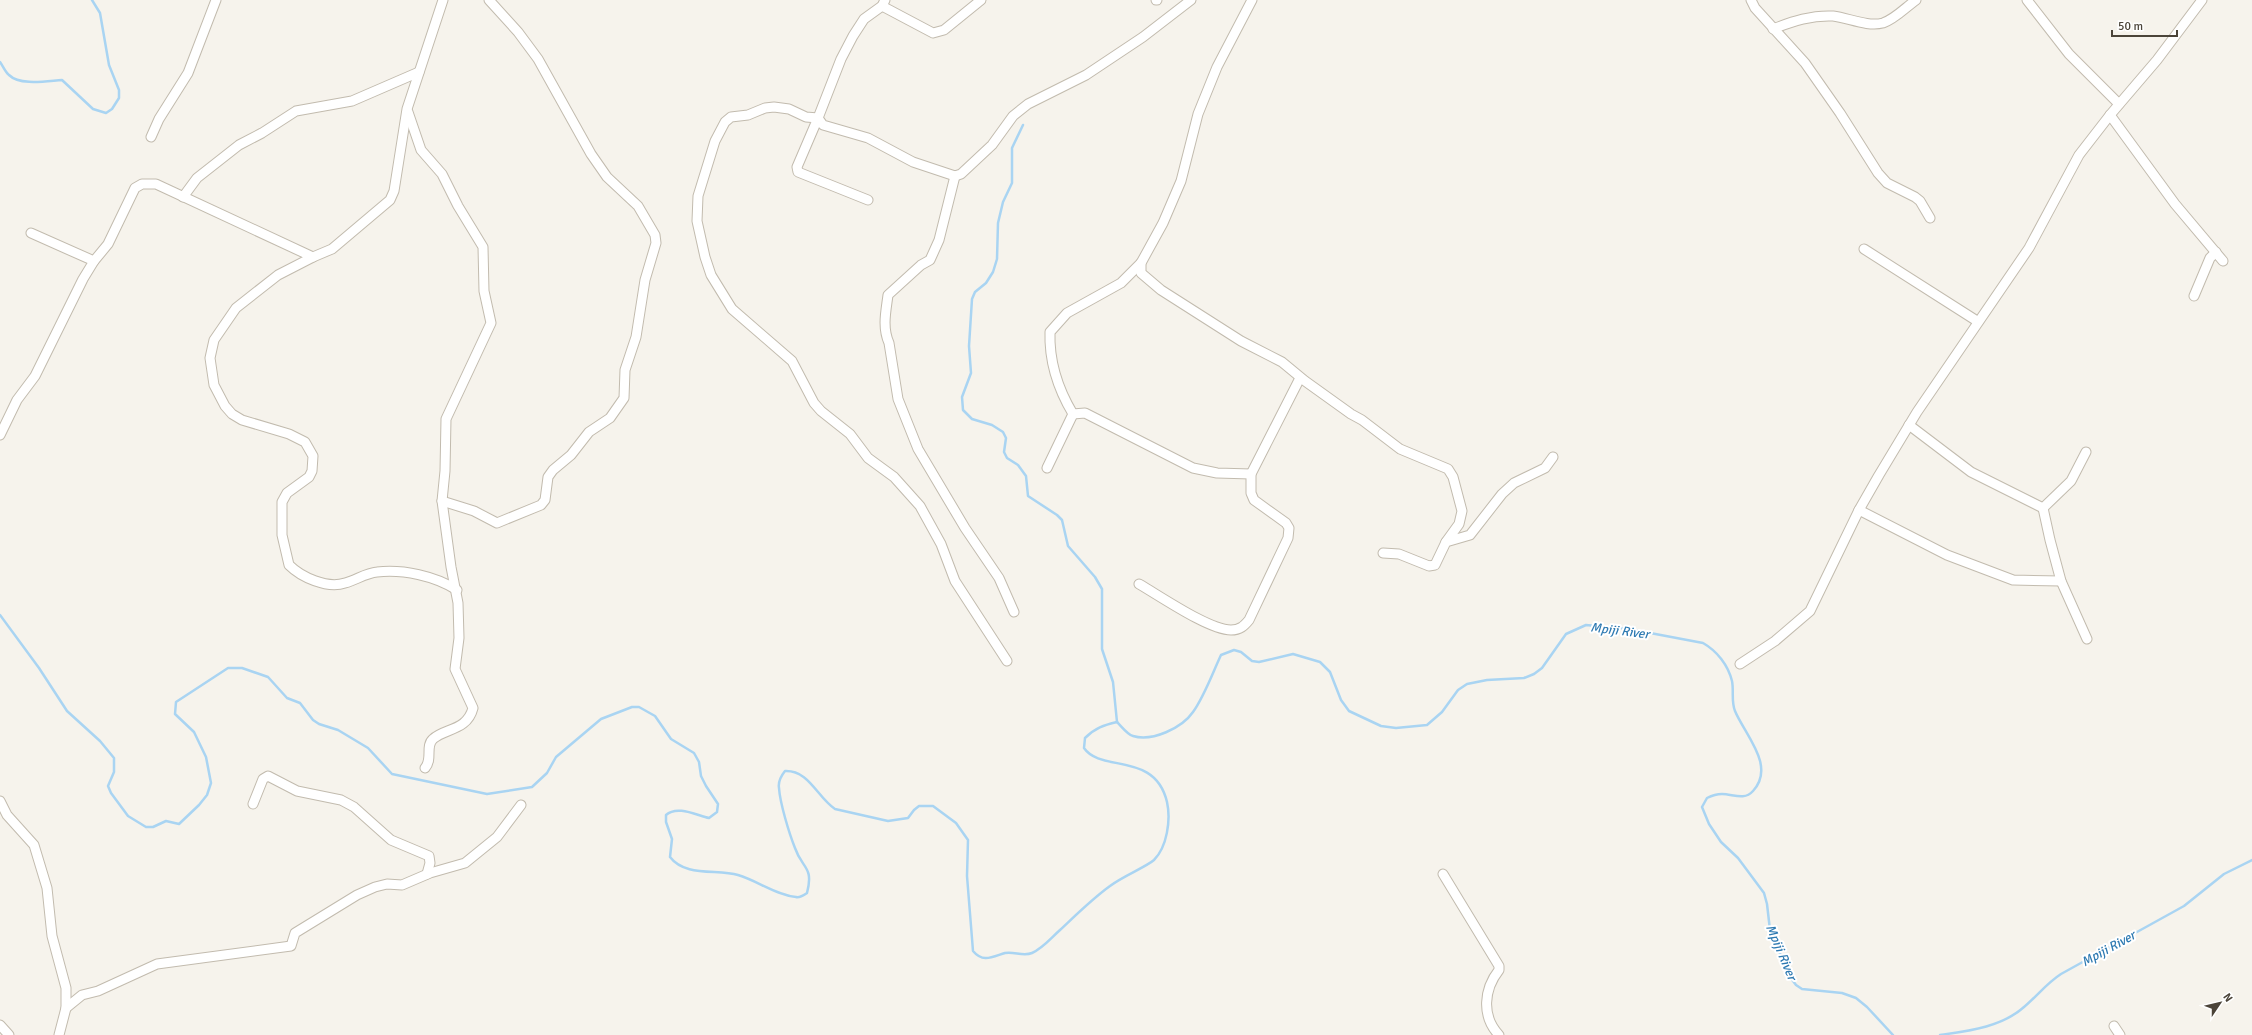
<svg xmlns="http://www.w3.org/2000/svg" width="2252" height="1035" font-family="Signika,sans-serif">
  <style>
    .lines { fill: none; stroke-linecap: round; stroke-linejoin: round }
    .stream { stroke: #a9d4f2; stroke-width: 2.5 }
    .street-casing { stroke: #c2bbae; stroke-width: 11 }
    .street { stroke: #fff; stroke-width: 9 }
    .labels { text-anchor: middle; stroke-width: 4; stroke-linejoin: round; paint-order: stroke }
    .water-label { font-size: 13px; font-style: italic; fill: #2e7ab2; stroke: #fff }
  </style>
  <rect width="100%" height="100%" fill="#f6f3ec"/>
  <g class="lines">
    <!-- stream -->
    <g class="stream">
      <path d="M0,62C3,66 5,72 9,75C20,86 47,81 62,80L93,109L106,113L112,109L119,98V90L109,65L100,13L92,0"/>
      <path d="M1023,125L1012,148V183L1003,202L998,223L997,259L993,272L986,283L975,292L972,299L969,346L971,373L962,397L963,410L972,419L992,425L1003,432L1006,438L1004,452L1007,458L1018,465L1026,476L1028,496L1057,515L1062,520L1068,546L1095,577L1102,589V649L1113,682L1117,722"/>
      <path d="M0,615L39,668L67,711L100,741L114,758V772L108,786L111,793L128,816L146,827H153L166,821L179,824L199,805L207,795L211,783L206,757L194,732L175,714L176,702L228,668H242L268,677L287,698L300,703L313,720L319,724L338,730L368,748L392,774L487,794L532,787L547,773L556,757L601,719L632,707H639L655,716L671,739L694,753L699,762L701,776L706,786L718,804L717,812L709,818C696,815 677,805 666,815V822L672,839L670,857C685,877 717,869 738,875C758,881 776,895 796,897C800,898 804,895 807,893C814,866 802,869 795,848C789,833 780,803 779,788C778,782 781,776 785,771C809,770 817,797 835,809L888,821L908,818L914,810L919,806H933L956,823L968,840L967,876L973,951C983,963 992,957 1005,953C1014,951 1023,957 1032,953C1043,948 1051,938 1060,930C1076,915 1092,899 1110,886C1121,877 1146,867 1154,860C1167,847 1171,820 1167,802C1155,751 1101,773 1084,748L1085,738C1095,728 1104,725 1117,722"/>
      <path d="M1117,722C1122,727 1128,735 1133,736C1152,742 1182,728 1193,712C1204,697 1213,672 1221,655L1234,650L1241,652L1252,661L1259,662L1293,654L1320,662L1330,672L1341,700L1349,711L1381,726L1396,728L1427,725L1442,712L1458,690L1467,684L1487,680L1524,678L1534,674L1542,668L1566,634L1586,625L1629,629L1703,643C1717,651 1728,665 1732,681C1734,691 1731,701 1735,711C1745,735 1776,766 1753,791C1744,801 1733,794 1722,794C1717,794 1711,796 1707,798L1702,807L1709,824L1721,842L1738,858L1764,893L1767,904L1770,930L1790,977L1796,985L1802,989L1842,993L1856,998L1867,1007L1893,1035"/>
      <path d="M1940,1035C1968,1031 2002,1027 2024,1007C2037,996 2047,983 2061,974L2184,906L2224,874L2252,860"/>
    </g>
    <!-- street casing -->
    <g class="street-casing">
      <g id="street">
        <path d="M885,0L882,6L864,19L853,36L841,59L818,118L823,125L868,138L913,162L955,176L961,174L992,145L1013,116L1028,104L1086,75L1143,37L1191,0"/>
        <path d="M1156,0H1157"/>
        <path d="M1252,0L1217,67L1198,114L1181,181L1163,223L1141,263V273L1161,290L1241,341L1282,362L1305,381L1351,414L1362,420L1400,449L1448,469L1453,477L1462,511L1459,524L1446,542"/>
        <path d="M1751,0L1755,8L1805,63L1840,113L1878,173L1887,183L1915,197L1920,201L1930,218"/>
        <path d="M2027,0L2069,54L2119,104"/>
        <path d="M882,6L933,33L944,30L981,0"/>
        <path d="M1773,29C1793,21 1812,15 1833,16C1849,18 1867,27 1883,23C1895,19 1906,7 1916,0"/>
        <path d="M408,112L421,150L442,174L458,206L483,247L484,291L491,323L446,419L445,471L442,501L451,567L458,603L459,638L455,669L473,708C467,731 445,728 433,739C425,746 433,759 425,768"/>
        <path d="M2110,115L2175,204L2223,261"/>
        <path d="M151,137L159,119L188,73L216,0"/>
        <path d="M955,176L939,240L930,260L921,265L888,295C886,311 882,327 889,343L898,399L918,449L965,528L999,578L1014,612"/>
        <path d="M183,197L197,178L239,145L262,133L296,111L352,101L419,72"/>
        <path d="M868,200L798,172L797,167L818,118L806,117L789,109L774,107L765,108L748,115L731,117L725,122L715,141L698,196L697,221L705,257L711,275L732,309L792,361L814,403L821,411L850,434L868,458L894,477L920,506L941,544L955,581L1007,661"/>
        <path d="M31,233L94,261"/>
        <path d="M1864,249L1977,321"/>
        <path d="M313,257L278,275L236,308L214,340L210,358L214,385L225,406L232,414L242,420L289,434L305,442L313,456L312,471L309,477L287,493L282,502V535L289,565C301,577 327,589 345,583C356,580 366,573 377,572C403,569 435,576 457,590"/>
        <path d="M2194,296L2210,258L2216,252"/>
        <path d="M1073,414L1085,413L1193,468L1217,473L1251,474"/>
        <path d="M1909,425L1971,472L2043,508"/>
        <path d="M0,435L17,400L35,376L83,279L94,261L108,244L135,188L142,184H156L313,257L332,249L390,200L394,191L407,109L443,0"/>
        <path d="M2086,452L2071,481L2043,508L2050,540L2061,581L2087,639"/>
        <path d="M1047,468L1073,414C1058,389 1049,362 1050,332L1067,313L1121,283L1141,263"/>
        <path d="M442,501L474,511L497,523L541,505L545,500L548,477L553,470L571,455L589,432L610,418L624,398L625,370L636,337L645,280L656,243L655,235L638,206L607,177L591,154L538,59L518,32L489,0"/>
        <path d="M1859,510L1947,555L2013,580L2061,581"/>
        <path d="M1383,553L1399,554L1429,566L1435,565L1446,542L1470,535L1502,494L1514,483L1545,468L1553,457"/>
        <path d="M1139,584C1160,596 1209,630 1231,630C1240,630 1244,626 1249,620L1288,538L1289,528L1286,523L1254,500L1251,493V474L1300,378"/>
        <path d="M1740,664L1775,641L1810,611L1859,510L1879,475L1917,412L2029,248L2079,155L2110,115L2157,60L2202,0"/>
        <path d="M0,801L7,815L34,845L47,888L52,936L66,988V1008L59,1035"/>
        <path d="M253,804L263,779L268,776L297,791L341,800L354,807L391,840L429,856L430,863L427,874"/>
        <path d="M1443,874L1499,966V970C1484,989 1481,1016 1499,1035"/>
        <path d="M66,1008L82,995L98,991L157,964L291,946L295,933L357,895L375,887L387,884L402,885L430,873L465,863L497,837L521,805"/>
        <path d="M0,1025L9,1035"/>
        <path d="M2114,1026L2120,1035"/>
      </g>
    </g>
    <!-- street -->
    <use href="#street" class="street"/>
  </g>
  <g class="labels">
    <!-- water labels -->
    <g class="water-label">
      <text transform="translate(1620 630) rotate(7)" y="5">Mpiji River</text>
      <text transform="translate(2108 948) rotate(-29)" y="5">Mpiji River</text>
      <text transform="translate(1782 952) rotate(67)" y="5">Mpiji River</text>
    </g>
  </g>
  <!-- north arrow -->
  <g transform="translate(2220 1003) rotate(55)" stroke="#ffffff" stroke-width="3" paint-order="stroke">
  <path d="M0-3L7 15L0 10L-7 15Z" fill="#4b4439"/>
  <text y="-6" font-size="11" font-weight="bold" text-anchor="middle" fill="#4b4439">N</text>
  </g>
  <!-- scale -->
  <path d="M2112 30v6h65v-6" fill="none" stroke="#4b4439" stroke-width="2"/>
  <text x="2118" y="30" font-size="12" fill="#4b4439" stroke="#ffffff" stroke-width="3" paint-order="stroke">50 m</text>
</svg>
